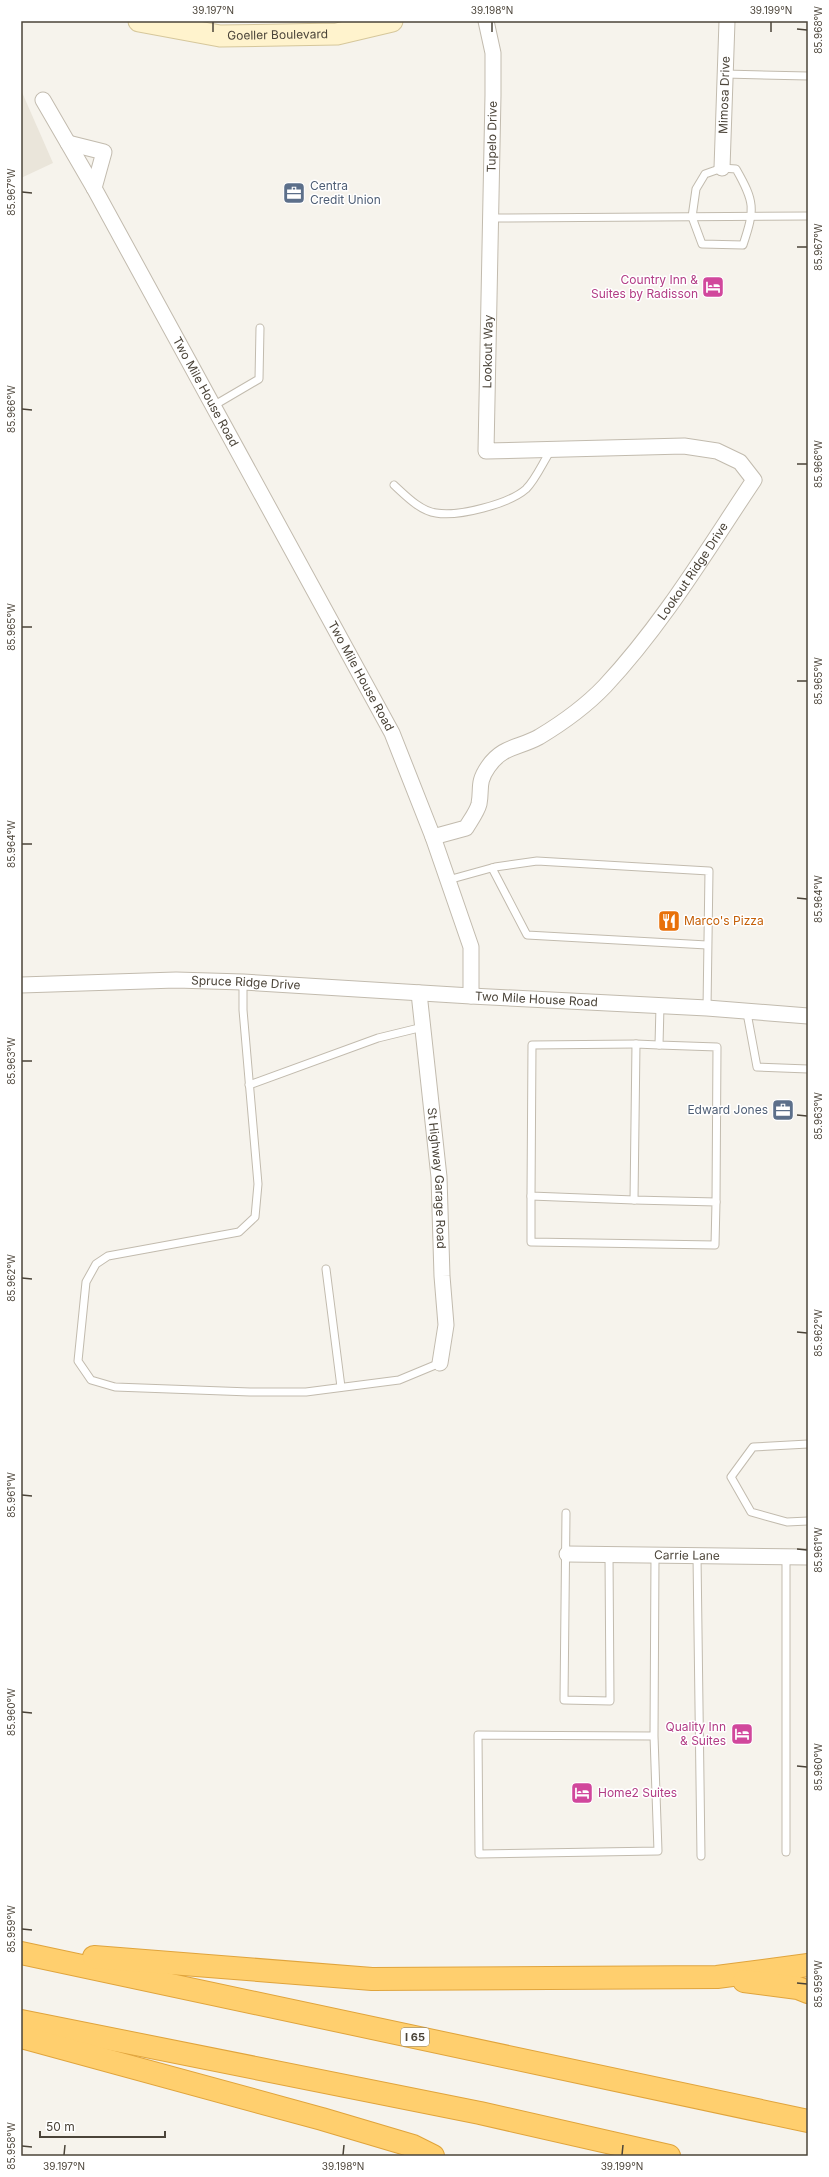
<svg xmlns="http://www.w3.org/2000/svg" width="829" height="2177" font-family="Inter,sans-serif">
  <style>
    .residential { fill: #eae5da }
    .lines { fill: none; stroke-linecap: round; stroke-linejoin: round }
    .lane-casing { stroke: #c2bbae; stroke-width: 9 }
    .street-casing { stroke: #c2bbae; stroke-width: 17 }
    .secondary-casing { stroke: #d6c79b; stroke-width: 23 }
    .highway-casing { stroke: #e0a43c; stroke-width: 24 }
    .lane { stroke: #fff; stroke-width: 7 }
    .street { stroke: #fff; stroke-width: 15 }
    .secondary { stroke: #fff3cd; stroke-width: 21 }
    .highway { stroke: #ffcf6e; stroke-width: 22 }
    .ticks { fill: none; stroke: #4b4439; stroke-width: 1.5 }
    .labels { text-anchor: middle; stroke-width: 3; stroke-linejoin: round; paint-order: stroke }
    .shield { fill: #fff; stroke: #817c74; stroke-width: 1 }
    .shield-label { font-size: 11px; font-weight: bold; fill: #4b4439 }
    .street-label { font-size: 12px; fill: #4b4439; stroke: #fff }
    .service-label { font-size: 12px; fill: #4e5e75; stroke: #fff; text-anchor: start }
    .hotel-label { font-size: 12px; fill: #b23c85; stroke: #fff; text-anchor: end }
    .food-label { font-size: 12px; fill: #c56008; stroke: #fff; text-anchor: start }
    .neatline { fill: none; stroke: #4b4439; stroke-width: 1.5 }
    .ticks-label { font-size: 10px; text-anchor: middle; fill: #4b4439 }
  </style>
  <rect width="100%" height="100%" fill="#f6f3ec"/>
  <!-- residential -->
  <path class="residential" d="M21,90L53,163L21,178Z"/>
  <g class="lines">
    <!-- lane casing -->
    <g class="lane-casing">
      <g id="lane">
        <path d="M725,74L808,76"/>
        <path d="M722,168L736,169C755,202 755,209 743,245L702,244L692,217L696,189L705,174Z"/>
        <path d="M491,218L808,216"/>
        <path d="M213,406L259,379L260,328"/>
        <path d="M394,485C405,495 420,511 436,513C458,517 509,504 526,489C536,479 543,462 551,450"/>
        <path d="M492,868L527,935L707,945"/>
        <path d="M448,880L495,867L537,861L709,871L707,1008"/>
        <path d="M243,982V1010L258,1184L255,1217L239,1232L108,1256L96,1264L86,1282L78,1361L91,1380L115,1387L250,1392H306L399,1380L440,1363"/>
        <path d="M660,1006L659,1045L717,1047L716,1202"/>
        <path d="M747,1013L757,1067L808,1069"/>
        <path d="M249,1085L378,1038L423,1027"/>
        <path d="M531,1196V1242L715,1245L716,1202L634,1200L636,1044L659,1045"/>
        <path d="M634,1200L531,1196L532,1045L636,1044"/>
        <path d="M326,1269L341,1387"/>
        <path d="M808,1444L753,1447L731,1477L751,1512L787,1522L808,1521"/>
        <path d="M566,1513L564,1700L610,1701L609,1555"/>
        <path d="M697,1556L701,1856"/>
        <path d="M786,1557V1852"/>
        <path d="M654,1736L478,1735L479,1854L658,1851L654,1736L655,1556"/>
      </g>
    </g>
    <!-- street casing -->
    <g class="street-casing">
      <g id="street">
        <path id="s1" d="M43,100L94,188L392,733L433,837L471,947V996"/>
        <path d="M68,143L104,152L94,188"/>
        <path id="s2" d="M722,168L727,21"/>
        <path id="s3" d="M433,837L466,828C470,821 477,812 479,804C482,788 477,783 488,767C502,746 519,748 539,737C564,722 585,707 605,686C663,624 707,550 754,480L740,462L717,451L684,446L486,451L493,95V53L486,21"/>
        <path id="s4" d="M21,985L176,980L243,982L471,996L707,1008L808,1016"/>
        <path id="s5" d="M419,993L439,1177L442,1276L446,1325L440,1363"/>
        <path id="s6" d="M567,1554L808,1557"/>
      </g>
    </g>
    <!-- secondary casing -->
    <g class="secondary-casing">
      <g id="secondary">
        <path id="s7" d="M139,21L220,36L337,34L392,21"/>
      </g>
    </g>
    <!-- highway casing -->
    <g class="highway-casing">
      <g id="highway">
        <path d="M21,1953L808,2121"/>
        <path d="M94,1957L372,1979L717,1977L808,1965"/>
        <path d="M744,1981L798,1988L808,1992"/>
        <path d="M21,2021L480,2113L669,2156"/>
        <path d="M21,2037L322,2119L413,2146L433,2156"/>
      </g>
    </g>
    <!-- lane -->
    <use href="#lane" class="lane"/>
    <!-- street -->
    <use href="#street" class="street"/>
    <!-- secondary -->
    <use href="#secondary" class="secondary"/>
    <!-- highway -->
    <use href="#highway" class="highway"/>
  </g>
  <!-- ticks -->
  <path class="ticks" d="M797,29L807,30M213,32V22M492,32V22M771,32V22M22,192L32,193M797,247H807M22,409L32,410M797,464H807M22,627H32M797,681H807M22,844H32M797,898L807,899M22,1061H32M797,1115L807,1116M22,1278L32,1279M797,1332L807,1333M22,1495L32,1496M797,1549L807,1550M22,1712L32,1713M797,1766L807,1767M22,1929L32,1930M797,1983L807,1984M22,2146L32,2147M64,2155L65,2145M343,2155L344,2145M622,2155L623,2145"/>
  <!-- icons -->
  <defs>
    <g id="office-square" transform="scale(1.15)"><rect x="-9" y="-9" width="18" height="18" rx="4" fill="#5c6f8a" stroke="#fff"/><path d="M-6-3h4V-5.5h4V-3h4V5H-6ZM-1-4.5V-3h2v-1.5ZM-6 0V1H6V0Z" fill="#fff"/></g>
    <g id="hotel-square" transform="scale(1.15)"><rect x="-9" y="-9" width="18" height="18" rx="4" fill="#d1479c" stroke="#fff"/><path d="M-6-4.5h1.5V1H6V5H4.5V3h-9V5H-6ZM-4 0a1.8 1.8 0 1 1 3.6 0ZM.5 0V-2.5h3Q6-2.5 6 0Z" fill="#fff"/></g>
    <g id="restaurant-square" transform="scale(1.15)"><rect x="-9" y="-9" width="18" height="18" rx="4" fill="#e8710a" stroke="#fff"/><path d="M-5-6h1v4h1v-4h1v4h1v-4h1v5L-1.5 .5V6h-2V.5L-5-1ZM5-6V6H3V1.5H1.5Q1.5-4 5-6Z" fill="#fff"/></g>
  </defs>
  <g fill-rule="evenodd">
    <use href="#office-square" x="294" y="193"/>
    <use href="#hotel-square" x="713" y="287"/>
    <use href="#restaurant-square" x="669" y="921"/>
    <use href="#office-square" x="783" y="1110"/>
    <use href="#hotel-square" x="742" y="1734"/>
    <use href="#hotel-square" x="582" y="1793"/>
  </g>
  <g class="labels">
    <!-- shield labels -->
    <rect class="shield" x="401" y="2028" width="28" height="18" rx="3"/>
    <g class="shield-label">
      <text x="415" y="2041">I 65</text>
    </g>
    <!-- street labels -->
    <g class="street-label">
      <text dy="4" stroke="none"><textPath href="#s7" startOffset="140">Goeller Boulevard</textPath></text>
      <text dy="4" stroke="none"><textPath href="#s2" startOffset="73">Mimosa Drive</textPath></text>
      <text dy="4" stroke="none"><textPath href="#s3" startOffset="1093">Tupelo Drive</textPath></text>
      <text dy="4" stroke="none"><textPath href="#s3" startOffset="878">Lookout Way</textPath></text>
      <text dy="4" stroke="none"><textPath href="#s1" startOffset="334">Two Mile House Road</textPath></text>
      <text dy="4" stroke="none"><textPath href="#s3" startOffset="389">Lookout Ridge Drive</textPath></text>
      <text dy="4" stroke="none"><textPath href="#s1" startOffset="658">Two Mile House Road</textPath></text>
      <text dy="4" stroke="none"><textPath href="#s4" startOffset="225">Spruce Ridge Drive</textPath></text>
      <text dy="4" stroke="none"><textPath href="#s4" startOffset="516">Two Mile House Road</textPath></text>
      <text dy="4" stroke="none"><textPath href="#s5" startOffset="186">St Highway Garage Road</textPath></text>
      <text dy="4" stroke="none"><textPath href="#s6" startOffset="120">Carrie Lane</textPath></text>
    </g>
    <!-- service labels -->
    <g class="service-label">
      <text x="310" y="190">Centra<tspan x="310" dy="14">Credit Union</tspan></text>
      <text x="768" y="1114" text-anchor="end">Edward Jones</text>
    </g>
    <!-- hotel labels -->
    <g class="hotel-label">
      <text x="698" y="284">Country Inn &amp;<tspan x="698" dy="14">Suites by Radisson</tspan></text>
      <text x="726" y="1731">Quality Inn<tspan x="726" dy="14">&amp; Suites</tspan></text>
      <text x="598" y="1797" text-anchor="start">Home2 Suites</text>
    </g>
    <!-- food labels -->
    <g class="food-label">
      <text x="684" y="925">Marco's Pizza</text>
    </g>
  </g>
  <!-- border -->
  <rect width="829" height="2177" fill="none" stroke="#ffffff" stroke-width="44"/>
  <!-- scale -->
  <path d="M40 2131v6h125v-6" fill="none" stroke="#4b4439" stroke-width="2"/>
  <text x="46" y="2131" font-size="12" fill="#4b4439" stroke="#ffffff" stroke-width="3" paint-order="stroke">50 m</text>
  <rect x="22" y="22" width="785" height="2133" class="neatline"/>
  <g class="ticks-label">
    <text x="213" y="14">39.197°N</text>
    <text x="492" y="14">39.198°N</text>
    <text x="771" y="14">39.199°N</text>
    <text transform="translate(818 30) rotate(-90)" y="4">85.968°W</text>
    <text transform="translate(11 192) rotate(-90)" y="4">85.967°W</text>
    <text transform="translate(818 247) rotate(-90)" y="4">85.967°W</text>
    <text transform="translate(11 409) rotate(-90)" y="4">85.966°W</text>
    <text transform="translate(818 464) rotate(-90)" y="4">85.966°W</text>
    <text transform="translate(11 627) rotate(-90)" y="4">85.965°W</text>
    <text transform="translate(818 681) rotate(-90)" y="4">85.965°W</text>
    <text transform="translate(11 844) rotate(-90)" y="4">85.964°W</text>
    <text transform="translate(818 899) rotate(-90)" y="4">85.964°W</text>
    <text transform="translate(11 1061) rotate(-90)" y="4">85.963°W</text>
    <text transform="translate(818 1116) rotate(-90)" y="4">85.963°W</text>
    <text transform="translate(11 1278) rotate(-90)" y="4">85.962°W</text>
    <text transform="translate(818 1333) rotate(-90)" y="4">85.962°W</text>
    <text transform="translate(11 1495) rotate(-90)" y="4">85.961°W</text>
    <text transform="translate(818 1550) rotate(-90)" y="4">85.961°W</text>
    <text transform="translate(11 1712) rotate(-90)" y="4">85.960°W</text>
    <text transform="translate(818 1767) rotate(-90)" y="4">85.960°W</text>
    <text transform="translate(11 1929) rotate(-90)" y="4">85.959°W</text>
    <text transform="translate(818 1984) rotate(-90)" y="4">85.959°W</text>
    <text transform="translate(11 2146) rotate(-90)" y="4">85.958°W</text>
    <text x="64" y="2170">39.197°N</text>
    <text x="343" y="2170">39.198°N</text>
    <text x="622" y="2170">39.199°N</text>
  </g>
</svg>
